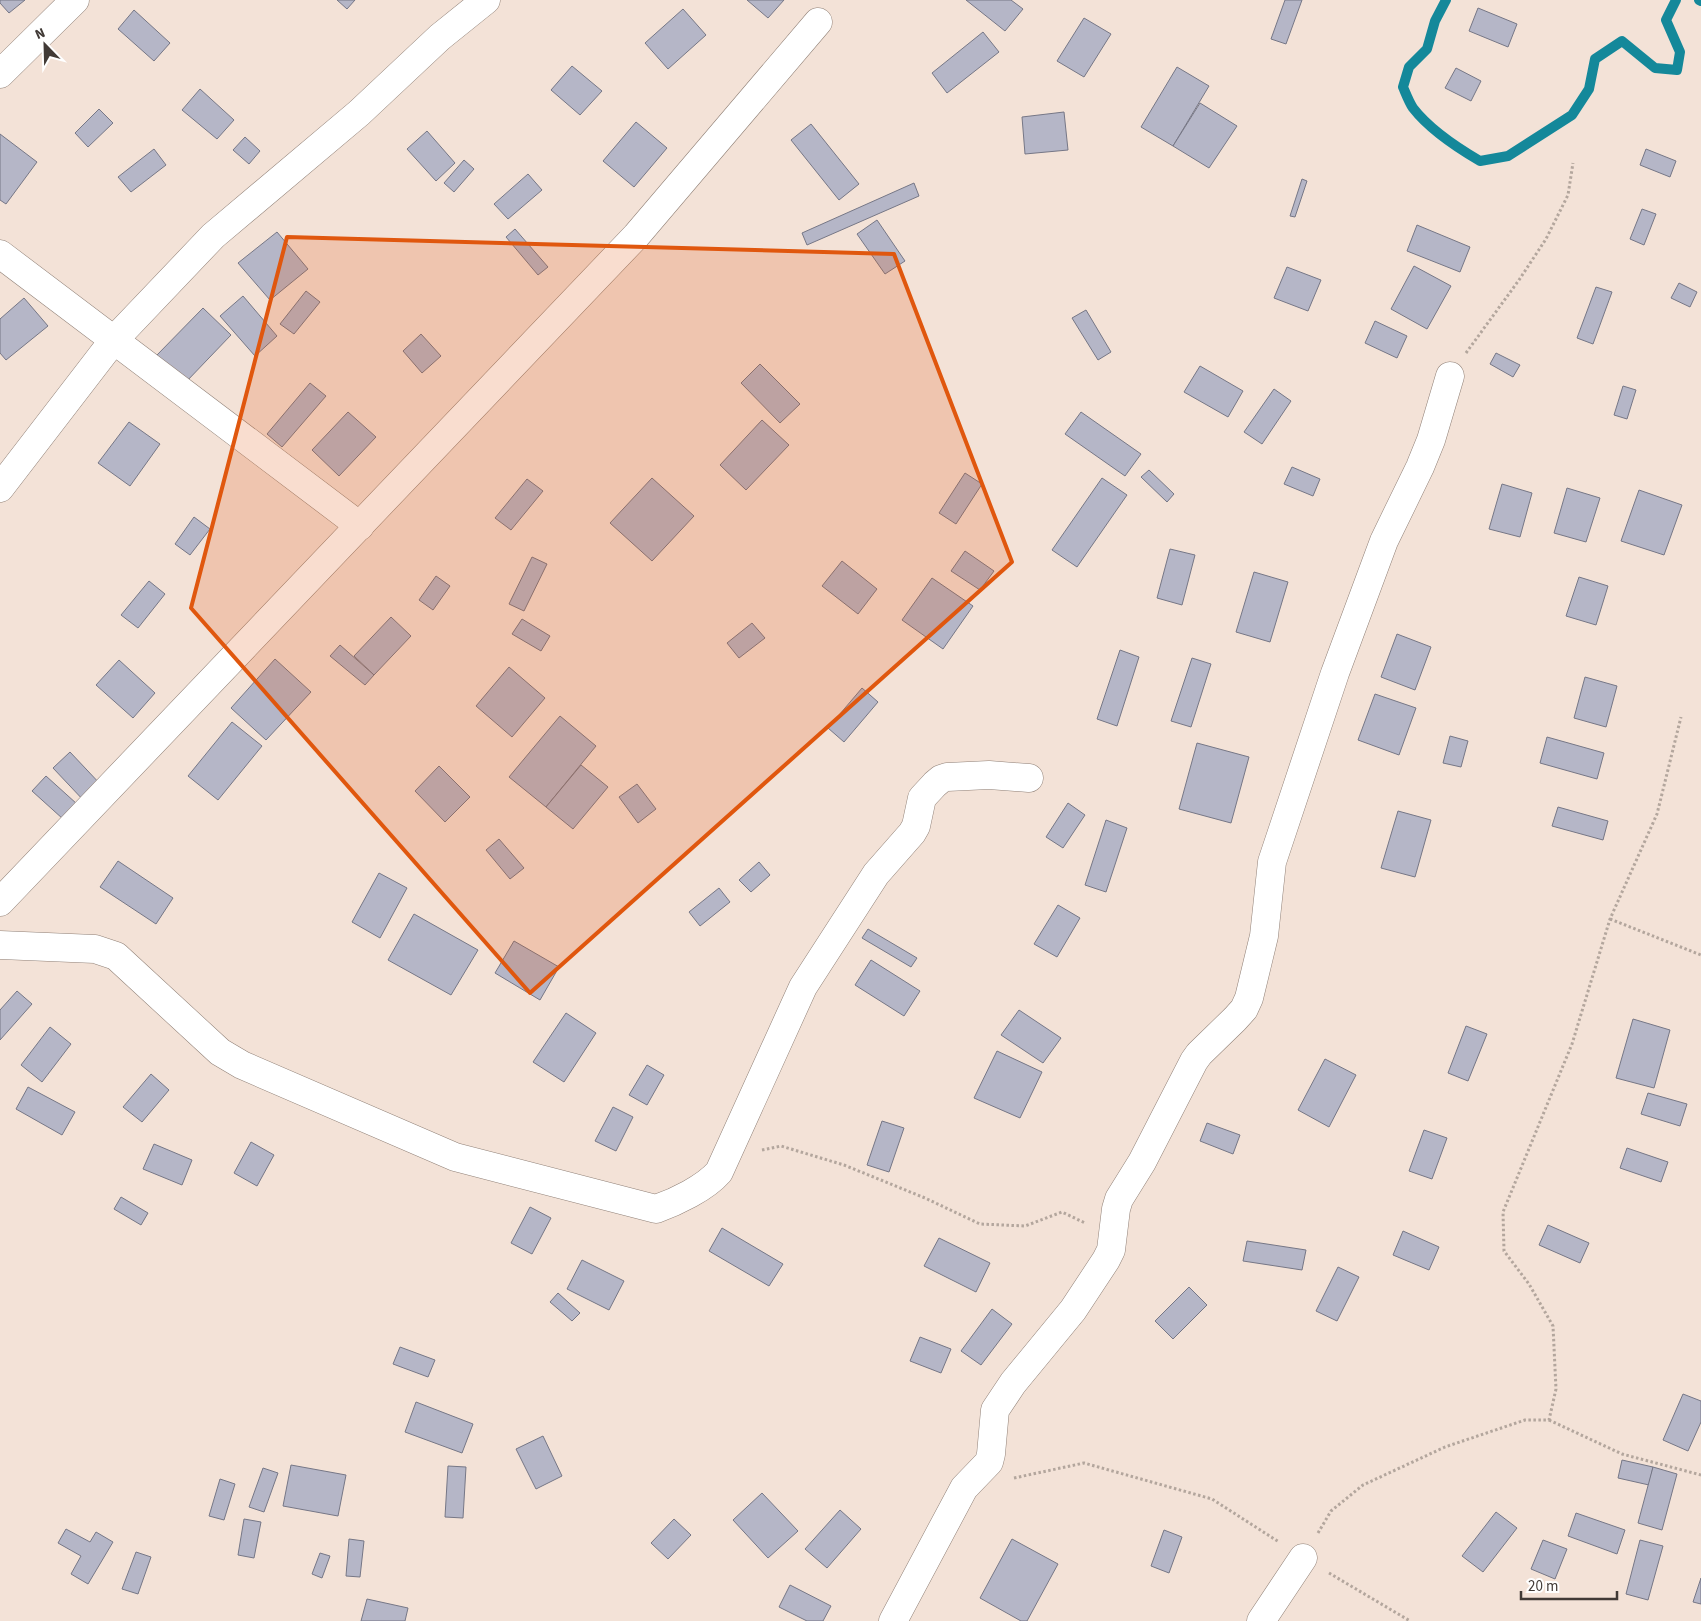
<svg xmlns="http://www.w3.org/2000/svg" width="1701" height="1621" font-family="'Source Sans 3',sans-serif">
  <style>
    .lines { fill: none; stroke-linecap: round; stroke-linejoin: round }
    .stream { stroke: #14889a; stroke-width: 10 }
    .building { fill: #b5b6c7; stroke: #767786 }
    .minor-casing { stroke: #908077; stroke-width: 29 }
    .path { stroke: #b3a69d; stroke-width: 3; stroke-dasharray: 2.5 2.5; stroke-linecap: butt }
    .minor { stroke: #fff; stroke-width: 28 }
    .marked { fill: #e0570e; fill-opacity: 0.2; stroke: #e0570e; stroke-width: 4; stroke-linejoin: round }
  </style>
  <rect width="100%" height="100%" fill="#f3e2d7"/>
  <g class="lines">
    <!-- stream -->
    <g class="stream">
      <path d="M1446,0L1435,21L1427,49L1409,67L1403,87C1406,94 1409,102 1413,108C1430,130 1456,147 1480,161L1508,156L1572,115L1589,89L1595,59L1622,41L1655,68L1677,70L1680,52L1666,20L1676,0"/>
      <path d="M1699,0L1701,1"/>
    </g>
  </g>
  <!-- building -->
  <g class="building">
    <path d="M0,0H25L9,13L0,3Z"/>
    <path d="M337,0H355L347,9Z"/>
    <path d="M747,0H784L768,18Z"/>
    <path d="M966,0H1011L1023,9L1005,31Z"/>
    <path d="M1285,0H1302L1286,44L1271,39Z"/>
    <path d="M1478,8L1517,24L1508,47L1469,31Z"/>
    <path d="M683,9L706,35L668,69L645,43Z"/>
    <path d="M134,10L170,43L154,61L118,29Z"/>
    <path d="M1084,18L1111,34L1084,77L1057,61Z"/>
    <path d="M983,32L999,52L947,93L932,73Z"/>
    <path d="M572,66L602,91L580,115L551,90Z"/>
    <path d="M1177,67L1209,86L1173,146L1141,127Z"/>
    <path d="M1456,68L1481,81L1471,101L1445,88Z"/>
    <path d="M200,89L234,120L217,139L182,110Z"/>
    <path d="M1200,103L1237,126L1209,168L1173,146Z"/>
    <path d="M99,109L113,123L88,147L75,133Z"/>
    <path d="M1064,112L1068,150L1025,154L1022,117Z"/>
    <path d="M636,122L667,148L634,187L603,161Z"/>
    <path d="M811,124L859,184L839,200L791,140Z"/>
    <path d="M427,131L455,163L436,181L407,149Z"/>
    <path d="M0,134L37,162L6,204L0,200Z"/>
    <path d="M245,137L260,151L249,164L233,150Z"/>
    <path d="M154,149L166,165L131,192L118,177Z"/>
    <path d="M1646,149L1676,161L1670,177L1640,165Z"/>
    <path d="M464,160L474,169L454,192L444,183Z"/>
    <path d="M528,174L542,190L508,219L494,204Z"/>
    <path d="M1302,179L1307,181L1295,217L1290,216Z"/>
    <path d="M914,183L919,196L807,245L802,233Z"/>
    <path d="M1642,209L1656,214L1644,245L1630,239Z"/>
    <path d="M877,220L905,261L885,274L857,234Z"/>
    <path d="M1417,225L1470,247L1460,272L1407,251Z"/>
    <path d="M515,229L548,267L538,275L506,237Z"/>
    <path d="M277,232L308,269L270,300L238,263Z"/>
    <path d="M1414,266L1451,286L1427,329L1391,309Z"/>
    <path d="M1287,267L1321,280L1308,311L1274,298Z"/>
    <path d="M1679,283L1697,292L1690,307L1671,298Z"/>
    <path d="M1596,287L1612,292L1593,344L1577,338Z"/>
    <path d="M306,291L320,302L294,334L280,324Z"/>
    <path d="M243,296L277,336L255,356L220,316Z"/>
    <path d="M24,298L48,326L6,360L0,353V319Z"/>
    <path d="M203,308L231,335L185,383L157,355Z"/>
    <path d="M1086,310L1111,352L1098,360L1072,318Z"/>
    <path d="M1375,321L1407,336L1397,358L1365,343Z"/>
    <path d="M421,334L441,356L422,373L403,351Z"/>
    <path d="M1496,353L1520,365L1513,377L1490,364Z"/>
    <path d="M760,364L800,404L780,423L741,383Z"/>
    <path d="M1200,366L1243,391L1228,417L1184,392Z"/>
    <path d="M310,383L326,396L282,447L267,434Z"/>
    <path d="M1623,386L1636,390L1627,419L1614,415Z"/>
    <path d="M1274,389L1291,401L1262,444L1244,432Z"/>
    <path d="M348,412L376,437L339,476L312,450Z"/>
    <path d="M1081,412L1141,454L1125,476L1065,434Z"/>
    <path d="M762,420L789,445L746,490L720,465Z"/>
    <path d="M129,422L160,444L130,486L98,463Z"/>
    <path d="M1292,467L1320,479L1313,496L1284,484Z"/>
    <path d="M1149,470L1174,494L1167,502L1141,477Z"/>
    <path d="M965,473L982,484L956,524L939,513Z"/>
    <path d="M652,478L694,516L652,561L610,523Z"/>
    <path d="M1102,478L1127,495L1077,567L1052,550Z"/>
    <path d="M527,479L543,491L511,530L495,518Z"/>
    <path d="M1502,484L1532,493L1520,537L1489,529Z"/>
    <path d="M1567,488L1600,498L1586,542L1554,533Z"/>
    <path d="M1639,490L1682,505L1664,555L1621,541Z"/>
    <path d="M194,517L210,529L190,555L175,544Z"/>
    <path d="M1170,549L1195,555L1182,605L1157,598Z"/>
    <path d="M965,551L994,571L980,590L951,571Z"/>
    <path d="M532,557L547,564L524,611L509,604Z"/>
    <path d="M842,561L877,589L858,614L822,586Z"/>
    <path d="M1254,572L1288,582L1270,642L1236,632Z"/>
    <path d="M436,576L450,586L433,610L419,600Z"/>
    <path d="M1579,577L1608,586L1596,625L1566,616Z"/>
    <path d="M932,578L973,606L943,649L902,620Z"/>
    <path d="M149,581L165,594L138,628L121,615Z"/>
    <path d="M391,617L411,636L374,675L354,656Z"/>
    <path d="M522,619L550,636L541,651L512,634Z"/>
    <path d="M752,623L765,638L739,658L727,643Z"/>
    <path d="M1397,634L1431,647L1415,690L1381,677Z"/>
    <path d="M340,645L374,675L365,685L330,656Z"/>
    <path d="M1120,650L1139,657L1117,726L1097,719Z"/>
    <path d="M1192,658L1211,664L1191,727L1171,721Z"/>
    <path d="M275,659L311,692L266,740L231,708Z"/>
    <path d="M119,660L155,693L133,718L96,685Z"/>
    <path d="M509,667L545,698L512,737L476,706Z"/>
    <path d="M1585,677L1617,686L1606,727L1574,718Z"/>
    <path d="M862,688L878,702L844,742L828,728Z"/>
    <path d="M1375,694L1416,708L1399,755L1358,740Z"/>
    <path d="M560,716L596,746L546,807L509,777Z"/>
    <path d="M232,722L262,746L218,800L188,776Z"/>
    <path d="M1450,736L1468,741L1461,767L1443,763Z"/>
    <path d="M1547,737L1604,753L1597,779L1540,763Z"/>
    <path d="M1197,743L1249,757L1231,823L1179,809Z"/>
    <path d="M70,752L103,787L86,803L53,768Z"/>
    <path d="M581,765L608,787L573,829L546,807Z"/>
    <path d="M439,766L470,797L445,822L415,791Z"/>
    <path d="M46,776L77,804L63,819L32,791Z"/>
    <path d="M637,784L656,809L638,823L619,797Z"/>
    <path d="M1068,803L1085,815L1063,848L1046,837Z"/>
    <path d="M1558,807L1608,821L1603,840L1552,826Z"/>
    <path d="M1398,811L1431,820L1415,877L1381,868Z"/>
    <path d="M1106,820L1127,828L1106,892L1085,885Z"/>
    <path d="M499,839L524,868L510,879L486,850Z"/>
    <path d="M118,861L173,898L156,924L100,887Z"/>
    <path d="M759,862L770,875L751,892L739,880Z"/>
    <path d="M379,873L407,888L380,938L352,922Z"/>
    <path d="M719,888L730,902L700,926L689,912Z"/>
    <path d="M1058,905L1080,918L1057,957L1034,944Z"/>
    <path d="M414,914L478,950L451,995L388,960Z"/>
    <path d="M868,929L917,958L911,967L862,938Z"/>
    <path d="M514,941L559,967L540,1000L495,973Z"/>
    <path d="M871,960L920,991L904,1016L855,985Z"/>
    <path d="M17,991L32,1004L0,1040V1010Z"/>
    <path d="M1019,1010L1061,1038L1043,1063L1001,1035Z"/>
    <path d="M566,1013L596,1033L564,1082L533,1062Z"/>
    <path d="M1633,1019L1670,1030L1654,1088L1616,1078Z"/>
    <path d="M1466,1026L1487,1034L1468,1081L1448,1073Z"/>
    <path d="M50,1027L71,1044L42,1082L21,1065Z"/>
    <path d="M997,1051L1042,1072L1020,1118L974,1098Z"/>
    <path d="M1325,1059L1356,1075L1329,1127L1298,1110Z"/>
    <path d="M647,1065L664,1075L647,1105L629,1095Z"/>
    <path d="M151,1074L169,1090L142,1122L123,1107Z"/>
    <path d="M28,1087L75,1112L62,1135L16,1109Z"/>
    <path d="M1648,1093L1687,1104L1680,1126L1641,1114Z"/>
    <path d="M613,1107L633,1117L616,1151L595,1141Z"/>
    <path d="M882,1121L904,1128L889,1172L867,1165Z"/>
    <path d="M1207,1123L1240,1135L1233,1154L1200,1141Z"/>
    <path d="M1424,1130L1447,1138L1432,1179L1409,1171Z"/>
    <path d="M251,1142L274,1155L257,1186L234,1173Z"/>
    <path d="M154,1144L192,1160L182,1185L143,1169Z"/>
    <path d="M1627,1148L1668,1162L1661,1182L1620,1168Z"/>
    <path d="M121,1197L148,1213L141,1225L114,1209Z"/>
    <path d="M530,1207L551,1218L532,1254L511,1243Z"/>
    <path d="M1548,1225L1589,1243L1580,1263L1539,1245Z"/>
    <path d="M722,1228L783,1264L769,1286L709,1251Z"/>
    <path d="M1403,1231L1439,1247L1429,1270L1393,1255Z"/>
    <path d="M939,1238L990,1263L976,1292L924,1266Z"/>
    <path d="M1247,1241L1306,1250L1302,1270L1243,1261Z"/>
    <path d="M582,1260L624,1281L609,1310L567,1289Z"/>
    <path d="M1338,1267L1359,1277L1337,1321L1316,1311Z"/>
    <path d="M1189,1287L1207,1305L1173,1339L1155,1321Z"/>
    <path d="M558,1293L580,1313L572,1321L550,1302Z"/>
    <path d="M992,1309L1012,1324L981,1365L961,1351Z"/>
    <path d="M920,1337L951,1349L941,1373L910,1361Z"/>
    <path d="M400,1347L435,1360L428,1377L393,1364Z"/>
    <path d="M1683,1394L1701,1401V1422L1688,1451L1663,1440Z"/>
    <path d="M416,1402L473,1424L462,1453L405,1432Z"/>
    <path d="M543,1436L562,1476L536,1489L516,1449Z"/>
    <path d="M1622,1460L1653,1467L1649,1485L1618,1478Z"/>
    <path d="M291,1465L346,1475L338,1516L283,1506Z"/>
    <path d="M448,1466L466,1467L463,1518L445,1517Z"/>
    <path d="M1653,1467L1677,1474L1662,1530L1638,1523Z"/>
    <path d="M263,1468L278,1473L264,1512L249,1507Z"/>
    <path d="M220,1479L235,1484L224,1520L209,1516Z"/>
    <path d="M762,1493L798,1531L768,1558L733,1520Z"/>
    <path d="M840,1510L861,1529L827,1568L805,1549Z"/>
    <path d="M1496,1512L1517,1528L1483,1572L1462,1556Z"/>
    <path d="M1576,1513L1625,1530L1617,1554L1568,1536Z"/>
    <path d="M244,1519L261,1522L254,1558L238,1555Z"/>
    <path d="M674,1519L691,1535L668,1559L651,1543Z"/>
    <path d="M66,1529L90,1542L96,1532L113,1542L88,1584L71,1574L81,1556L58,1543Z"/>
    <path d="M1164,1530L1182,1537L1169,1573L1151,1566Z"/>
    <path d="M349,1539L364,1541L360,1577L346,1576Z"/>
    <path d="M1012,1539L1058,1564L1027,1621H1021L980,1598Z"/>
    <path d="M1543,1540L1567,1549L1555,1579L1531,1569Z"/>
    <path d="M1640,1540L1663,1546L1648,1600L1626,1594Z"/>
    <path d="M136,1552L151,1557L138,1594L122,1589Z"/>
    <path d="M320,1553L330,1556L322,1578L312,1574Z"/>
    <path d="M1701,1578V1604L1693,1602Z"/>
    <path d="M790,1585L831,1606L823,1621H807L779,1607Z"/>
    <path d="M367,1599L408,1608L405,1621H361Z"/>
  </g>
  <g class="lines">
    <!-- minor casing -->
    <g class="minor-casing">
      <g id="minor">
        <path d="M0,74L75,0"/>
        <path d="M0,254L360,526"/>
        <path d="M0,488L113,341L213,236L359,113L440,37L486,0"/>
        <path d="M0,902L636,236L818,22"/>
        <path d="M0,945L95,949L116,956L220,1052L242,1065L455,1157L656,1209C676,1202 705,1188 719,1172L803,987L876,874L912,833L916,826L922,798L935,784L941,779L947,777L989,775L1029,778"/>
        <path d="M893,1621L964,1488L989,1462L991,1454L995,1410L1013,1383L1073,1310L1106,1260L1111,1250L1116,1209L1119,1199L1142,1162L1194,1061L1199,1054L1235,1019L1244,1009L1249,998L1264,936L1272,862L1335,673L1384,541L1420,467L1431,440L1450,376"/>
        <path d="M1261,1621L1303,1558"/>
      </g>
    </g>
    <!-- path -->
    <g class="path">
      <path d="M1466,353L1519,280L1546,239L1568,195L1573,163"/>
      <path d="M1610,919L1701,955"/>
      <path d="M762,1150L781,1146L844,1165L925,1198L980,1224L1025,1226L1062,1212L1085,1223"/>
      <path d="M1549,1420L1622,1454L1701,1475"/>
      <path d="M1014,1478L1084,1463L1212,1499L1279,1542"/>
      <path d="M1318,1533L1331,1511L1363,1485L1445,1447L1525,1420H1549L1556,1389L1553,1326L1529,1284L1504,1251L1503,1212L1572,1044L1610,919L1657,814L1681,717"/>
      <path d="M1329,1573L1410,1621"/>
    </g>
    <!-- minor -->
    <use href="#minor" class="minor"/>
  </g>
  <!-- marked area -->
  <path class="marked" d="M287,237L894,254L1012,562L530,993L191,608Z"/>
  <!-- north arrow -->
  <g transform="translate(45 45) rotate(337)" stroke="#ffffff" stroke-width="4" paint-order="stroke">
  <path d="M0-4L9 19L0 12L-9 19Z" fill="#413a36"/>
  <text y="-8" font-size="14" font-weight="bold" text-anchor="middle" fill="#413a36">N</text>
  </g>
  <!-- scale -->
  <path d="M1521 1591v8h96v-8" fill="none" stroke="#413a36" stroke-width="2.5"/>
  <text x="1528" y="1591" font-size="15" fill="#413a36" stroke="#ffffff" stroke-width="4" paint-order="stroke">20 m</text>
</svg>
